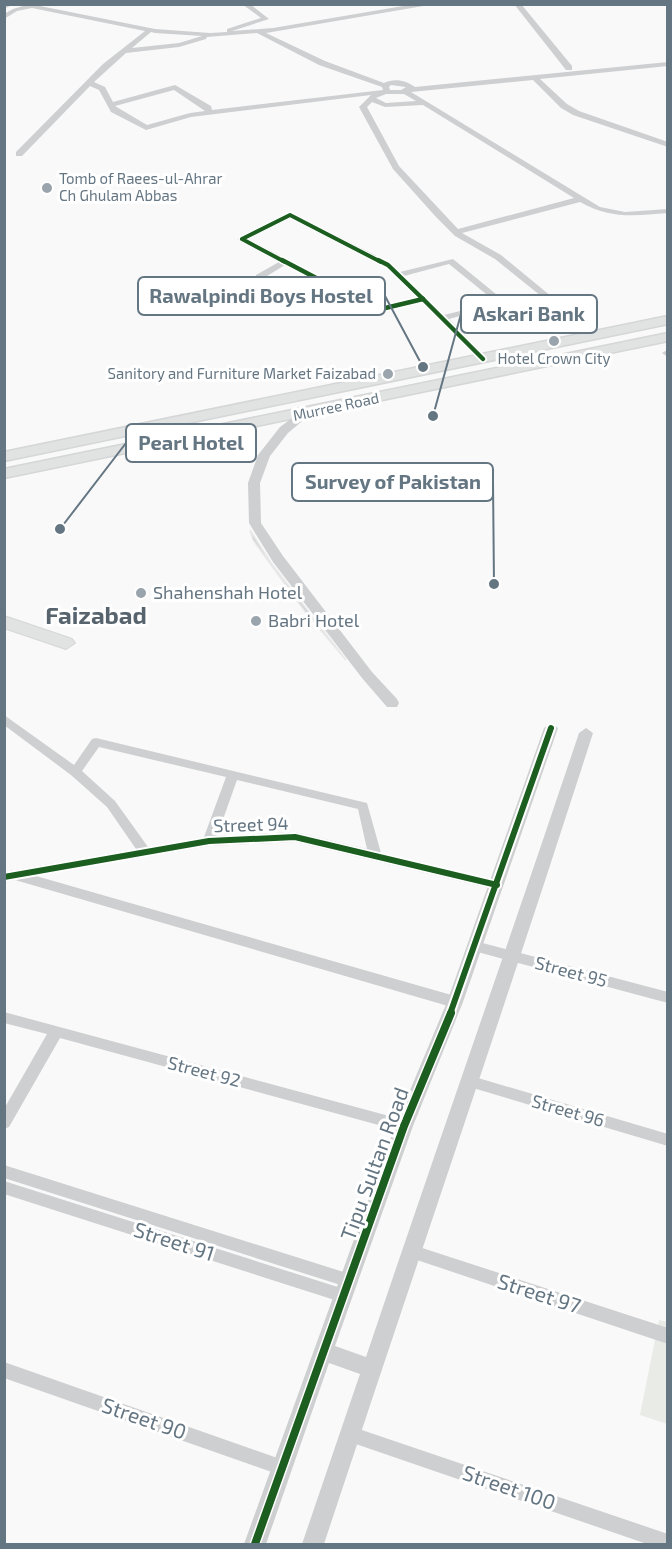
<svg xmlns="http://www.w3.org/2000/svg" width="672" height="1549" font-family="'Exo 2',sans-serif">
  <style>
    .green { fill: #e8ebe6 }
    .building { fill: #d0d2d3; stroke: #e8e8e8; stroke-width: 1.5 }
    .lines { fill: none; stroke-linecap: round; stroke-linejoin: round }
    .primary-casing { stroke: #d5d6d7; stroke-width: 3 }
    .trunk-casing { stroke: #d5d6d6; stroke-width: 2 }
    .minor { fill: #cecfd0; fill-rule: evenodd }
    .tertiary { fill: #cecfd0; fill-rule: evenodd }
    .primary { fill: #e1e2e2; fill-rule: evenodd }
    .trunk { fill: #e1e2e2; fill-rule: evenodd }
    .cycleway-far3-casing { stroke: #fff; stroke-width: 6 }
    .cycleway-far2-casing { stroke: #fff; stroke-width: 8 }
    .cycleway-far1-casing { stroke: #fff; stroke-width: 10 }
    .cycleway-casing { stroke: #fff; stroke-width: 11 }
    .cycleway-far3 { stroke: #1b5e20; stroke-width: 4 }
    .cycleway-far2 { stroke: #1b5e20; stroke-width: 4.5 }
    .cycleway-far1 { stroke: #1b5e20; stroke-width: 6 }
    .cycleway { stroke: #1b5e20; stroke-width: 8 }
    .poi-dot { fill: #99a4ac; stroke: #fff; stroke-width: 2 }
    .labels { text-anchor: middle; stroke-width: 6; stroke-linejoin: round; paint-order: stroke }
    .far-poi-label { font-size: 15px; fill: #657683; stroke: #fff; text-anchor: start }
    .far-street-label { font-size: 15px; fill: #657683; stroke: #fff }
    .poi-label { font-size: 18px; fill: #657683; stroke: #fff; text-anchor: start }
    .street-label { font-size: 18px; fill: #657683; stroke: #fff }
    .near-street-label { font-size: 21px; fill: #657683; stroke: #fff }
    .district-label { font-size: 24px; font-weight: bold; fill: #57646e; stroke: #fff }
    .leader { fill: none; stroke: #657683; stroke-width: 2 }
    .callout-dot { fill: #657683; stroke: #fff; stroke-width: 2 }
    .callout { fill: #fff; stroke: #657683; stroke-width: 2 }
    .callout-label { font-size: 20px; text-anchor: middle; font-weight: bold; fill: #657683 }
  </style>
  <rect width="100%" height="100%" fill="#f9f9f9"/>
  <!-- green -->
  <path class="green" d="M659,1320L667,1322V1424L640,1415Z"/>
  <!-- building -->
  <path class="building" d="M250,530L271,563L346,660L306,613L253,540Z"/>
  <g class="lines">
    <!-- primary casing -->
    <g class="primary-casing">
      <g id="primary">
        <path d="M668,316V324L4,461V452Z"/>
        <path d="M668,333V341L4,478V469Z"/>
      </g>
    </g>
    <!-- trunk casing -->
    <g class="trunk-casing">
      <path id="trunk" d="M4,616L72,639L75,643L66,649L4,628Z"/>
    </g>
    <!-- minor -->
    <g class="minor">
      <path d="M30,4L155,29L210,33L227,32V29L261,18L242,4H250L269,19L232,31L273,28L415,4H435L266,33L325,61L384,83C394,78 406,80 415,87L668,62V66L540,79L567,104L579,111L668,142V147L573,115L561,108L533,80L411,92L600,207L625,212L668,209V213C634,216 610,219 580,202L462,233L501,255L569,311V315L566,316L495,259L455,236L436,217L393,169L359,107L371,95L191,117L146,130L111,112L99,90L90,86L22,156H16V152L103,64L145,31L32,8L17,11L4,19V14L13,9ZM151,32L155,33L202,36L179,43L132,48ZM257,33L319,65L382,87L383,90L212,110L211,106L175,85L113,102L105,87L94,82L126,53L179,47L206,39L207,37ZM391,85L406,87L401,90H390L389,87ZM174,90L205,111L190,113L147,125L115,106ZM386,94H404L416,101L386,103L376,98ZM372,102L385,107L423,105L574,198L458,229L399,166L367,107Z"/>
      <path d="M514,4H521L572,66V70H566Z"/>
      <path d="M290,213L391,263L400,272L453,259L507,303L449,319L488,359L486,361H480L421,302L374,312L285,265L262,279H256V275L279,262L238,239ZM290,218L385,267L417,298L378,307L248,239ZM449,264L496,302L444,315L404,276Z"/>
      <path d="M667,350H668V357L662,353Z"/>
      <path d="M4,715L74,765L92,739L96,738L367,803L381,853L502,882L503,885L502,888L497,890L295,842L209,846L36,876L455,996L460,998L462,1002L460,1006L455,1008L15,880L4,882V872L136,849L107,807L71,775L4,725ZM99,747L226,777L204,837L148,847L115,801L82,771ZM237,780L358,809L367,849L295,832L217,836Z"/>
      <path d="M475,941L668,992V1003L470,950L468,946L470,942Z"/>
      <path d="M4,1012L404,1120L409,1122L411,1126L409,1130L404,1132L60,1038L9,1127L4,1129V1109L47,1034L4,1023Z"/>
      <path d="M468,1075L668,1134V1146L463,1085L461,1081L463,1077Z"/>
      <path d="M4,1165L350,1274L355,1276L358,1281L355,1286L350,1288L4,1178Z"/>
      <path d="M4,1181L344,1289L350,1291L352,1296L350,1301L344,1303L4,1194Z"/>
      <path d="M413,1245L665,1327L668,1328V1342L665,1343L408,1257L405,1252L408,1247Z"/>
      <path d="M4,1362L283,1460L289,1462L291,1468L289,1474L283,1476L4,1378Z"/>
      <path d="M350,1426L668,1534V1544H647L350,1442L344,1440L342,1434L344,1428Z"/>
    </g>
    <!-- tertiary -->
    <g class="tertiary">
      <path d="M4,4H14L4,9Z"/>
      <path d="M303,410L309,414L307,417L288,433L270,456L260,483L261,523L283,556L372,672L397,699L399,703L397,707H387L362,678L273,562L249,523L248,483L258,455L280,427Z"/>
      <path d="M551,723L558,728L463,1002L413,1126L335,1346L366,1357C436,1149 509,942 579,733L586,728L593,733C506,1004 413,1274 324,1544H302L360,1374L329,1363L266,1544H244L395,1126L447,1002L544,728Z"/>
    </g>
    <!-- primary -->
    <use href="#primary" class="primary"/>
    <!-- trunk -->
    <use href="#trunk" class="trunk"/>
    <!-- cycleway-far3 casing -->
    <g class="cycleway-far3-casing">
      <path id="cycleway-far3" d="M285,262L242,239L290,215L381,262"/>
    </g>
    <!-- cycleway-far2 casing -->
    <g class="cycleway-far2-casing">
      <g id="cycleway-far2">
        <path d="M282,260L377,310L423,299"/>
        <path d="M378,260L388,265L423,299"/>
        <path d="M423,299L483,359"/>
      </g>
    </g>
    <!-- cycleway-far1 casing -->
    <g class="cycleway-far1-casing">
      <g id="cycleway-far1">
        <path d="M4,877L209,841L295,837L497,885"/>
        <path d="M450,1014L551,728"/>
      </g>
    </g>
    <!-- cycleway casing -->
    <g class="cycleway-casing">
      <path id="cycleway" d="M255,1544L404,1126L451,1013"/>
    </g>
    <!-- cycleway-far3 -->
    <use href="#cycleway-far3" class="cycleway-far3"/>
    <!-- cycleway-far2 -->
    <use href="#cycleway-far2" class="cycleway-far2"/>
    <!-- cycleway-far1 -->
    <use href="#cycleway-far1" class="cycleway-far1"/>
    <!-- cycleway -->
    <use href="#cycleway" class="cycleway"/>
  </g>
  <!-- markers -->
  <g class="poi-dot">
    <circle cx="47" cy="188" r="6"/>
    <circle cx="554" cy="341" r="6"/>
    <circle cx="388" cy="374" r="6"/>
    <circle cx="141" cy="593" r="6"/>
    <circle cx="256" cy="621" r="6"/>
  </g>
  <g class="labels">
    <!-- far-poi labels -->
    <g class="far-poi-label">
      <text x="59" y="184">Tomb of Raees-ul-Ahrar<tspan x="59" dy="17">Ch Ghulam Abbas</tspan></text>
      <text x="554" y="364" text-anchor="middle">Hotel Crown City</text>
      <text x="376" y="379" text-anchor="end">Sanitory and Furniture Market Faizabad</text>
    </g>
    <!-- far-street labels -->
    <g class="far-street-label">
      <text transform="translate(336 407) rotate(-12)" y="5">Murree Road</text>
    </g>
    <!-- poi labels -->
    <g class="poi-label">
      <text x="153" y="599">Shahenshah Hotel</text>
      <text x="268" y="627">Babri Hotel</text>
    </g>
    <!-- street labels -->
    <g class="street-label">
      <text transform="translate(251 825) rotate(-2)" y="6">Street 94</text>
      <text transform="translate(571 972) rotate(15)" y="6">Street 95</text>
      <text transform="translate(204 1072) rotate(15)" y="6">Street 92</text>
      <text transform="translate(568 1111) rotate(16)" y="6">Street 96</text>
    </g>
    <!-- near-street labels -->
    <g class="near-street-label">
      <text transform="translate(375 1164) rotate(-70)" y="7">Tipu Sultan Road</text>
      <text transform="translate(174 1242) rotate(18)" y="7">Street 91</text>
      <text transform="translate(539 1294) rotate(18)" y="7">Street 97</text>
      <text transform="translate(144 1419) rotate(19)" y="7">Street 90</text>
      <text transform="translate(509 1488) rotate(19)" y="7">Street 100</text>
    </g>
    <!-- district labels -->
    <g class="district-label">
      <text x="96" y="624">Faizabad</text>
    </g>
  </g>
  <!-- callouts -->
  <path class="leader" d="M423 367L385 296M433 416L461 314M60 529L126 443M494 584L493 482"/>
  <g class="callout-dot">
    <circle cx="423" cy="367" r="6"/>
    <circle cx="433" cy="416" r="6"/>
    <circle cx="60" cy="529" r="6"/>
    <circle cx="494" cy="584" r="6"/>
  </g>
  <g class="callout">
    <rect x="138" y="277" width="247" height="38" rx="6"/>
    <rect x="461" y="295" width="136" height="38" rx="6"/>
    <rect x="126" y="424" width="130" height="38" rx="6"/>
    <rect x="292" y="463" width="201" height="38" rx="6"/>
  </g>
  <g class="callout-label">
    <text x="261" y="303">Rawalpindi Boys Hostel</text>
    <text x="529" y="321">Askari Bank</text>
    <text x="191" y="450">Pearl Hotel</text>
    <text x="393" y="489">Survey of Pakistan</text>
  </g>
  <!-- border -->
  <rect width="672" height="1549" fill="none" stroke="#657683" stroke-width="12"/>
</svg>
